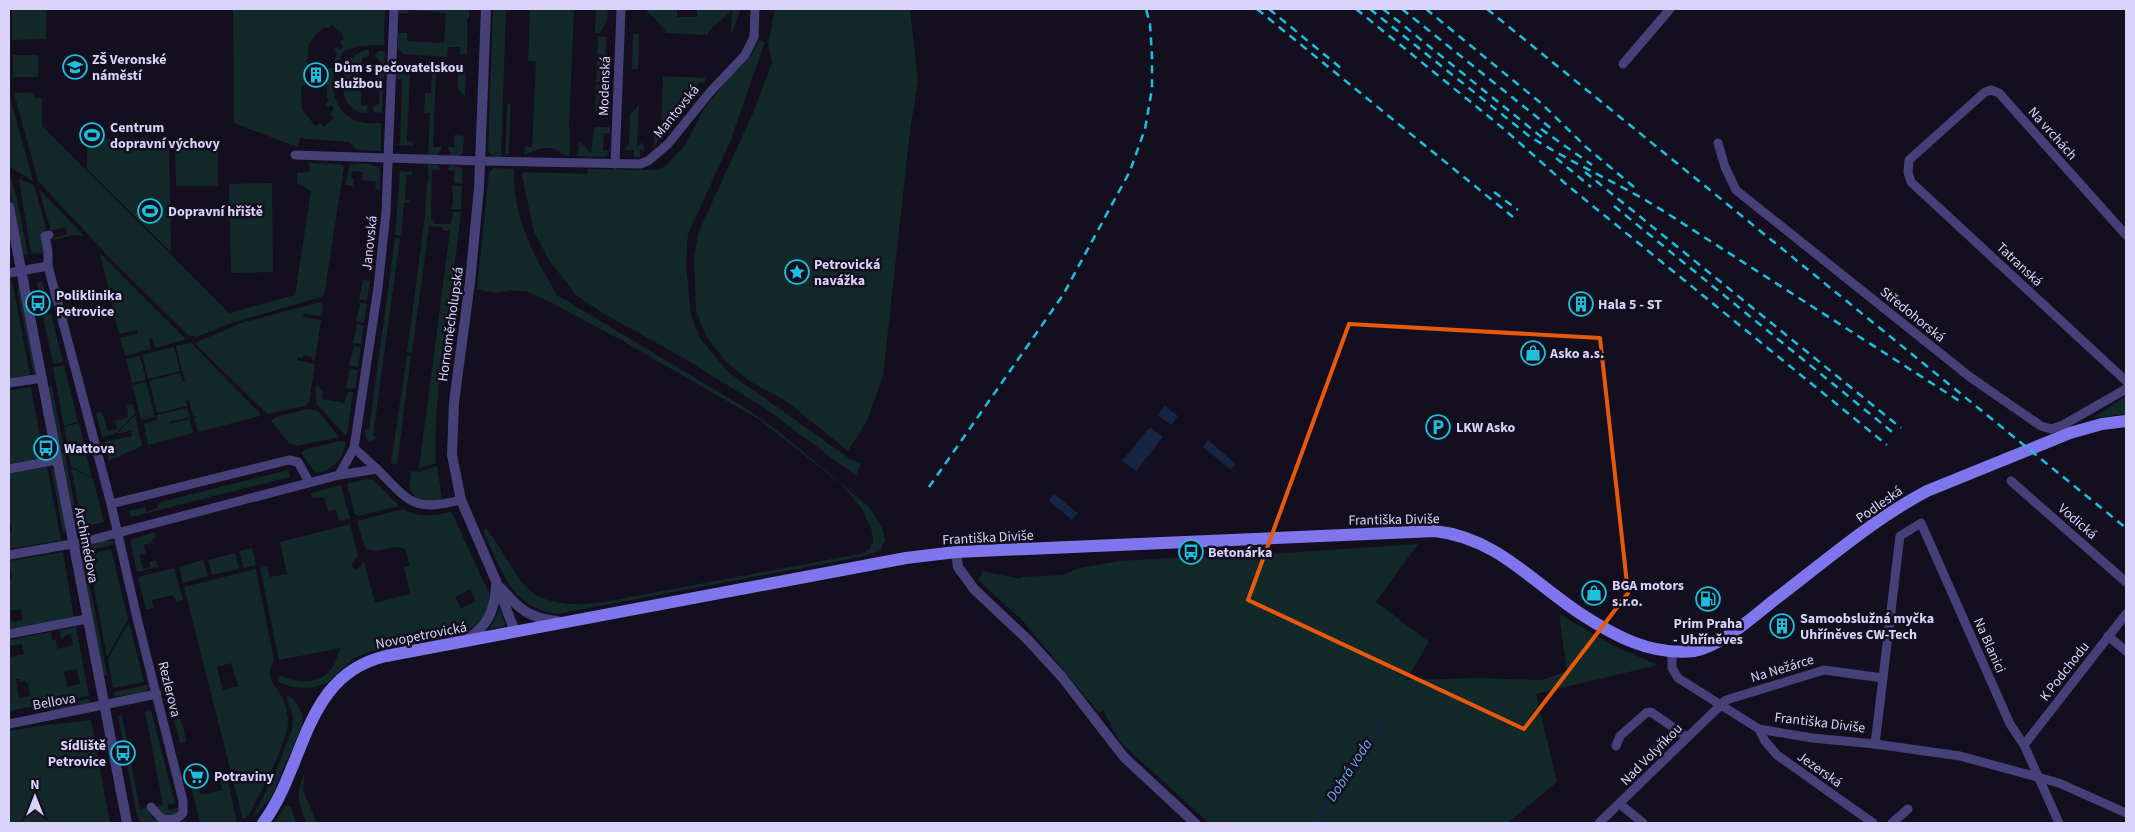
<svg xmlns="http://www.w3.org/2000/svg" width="2135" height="832" font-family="'Source Sans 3',sans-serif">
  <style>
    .green { fill: #132828; fill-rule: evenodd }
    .water { fill: #152543 }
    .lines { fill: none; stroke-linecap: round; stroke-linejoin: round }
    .stream { stroke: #152543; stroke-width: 2.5 }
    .minor { stroke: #454078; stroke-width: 9 }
    .tertiary { stroke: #454078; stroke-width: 10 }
    .secondary { stroke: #7f76ed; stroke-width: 12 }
    .rail { stroke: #1cbfdc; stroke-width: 2.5; stroke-dasharray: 8 6; stroke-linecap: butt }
    .marked { fill: none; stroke: #e8590c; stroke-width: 4; stroke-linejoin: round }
    .labels { text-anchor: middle; stroke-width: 5; stroke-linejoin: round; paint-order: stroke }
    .poi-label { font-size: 14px; font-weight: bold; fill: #d9d3f9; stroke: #130f1f; text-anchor: start }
    .street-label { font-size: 14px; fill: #d9d3f9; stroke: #130f1f }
    .water-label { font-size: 15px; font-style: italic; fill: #6eabec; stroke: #130f1f }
  </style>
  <rect width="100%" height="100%" fill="#130f1f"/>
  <!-- green -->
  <g class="green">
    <path d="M12,9H46V39L12,40Z"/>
    <path d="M233,9H385L384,45L360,46L344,51C340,58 335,66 334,73C329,94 339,117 361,122C367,124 375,123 381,123V151L357,150L349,142L306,139L301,137L297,147L234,123ZM332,25L343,34L342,35L344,38L340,42L343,47L340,50L337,47L334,50L338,54L335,58L334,68H328L327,75H326L327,97L329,101L325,104L328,108L331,105L334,109L330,114L334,118L324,127L320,123L315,126L302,109L301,86H305L309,44L315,35L325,27L328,28Z"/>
    <path d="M399,9H469V18L467,19V54H460V47H448L447,57L403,54L398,48V33H407V41L444,43L446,13L408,10V14L399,13Z"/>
    <path d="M493,9H506L501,157L493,156L488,151Z"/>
    <path d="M530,9H574L569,128L570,130V156C563,156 560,151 554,149C543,146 534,151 524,155L525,147H532L536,62L528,61Z"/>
    <path d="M596,9H608L607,21L600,33H595Z"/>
    <path d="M645,9H677V17H697V9H741L731,35L732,10L708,32V35L665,33V30Z"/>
    <path d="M775,9H910L918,80L910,131L883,376L867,421L848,451L786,401L751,382L726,362L706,336L696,311L694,256L699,231L754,111L772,62L768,45Z"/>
    <path d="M633,34H639L638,69H632Z"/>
    <path d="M598,36L606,37L605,82H596Z"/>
    <path d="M759,40L765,42L730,142L688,234L686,264L691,316L700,338L728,372L850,459L861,463L856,476L766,409L685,359L601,312L576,295L549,260L534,232L522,175L524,172L587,174L588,169L656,170L666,166L685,145L703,110L729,78L751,56Z"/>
    <path d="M369,50V56L362,58L361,106L367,105V113C332,113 337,51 369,50Z"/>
    <path d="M378,51H385L382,113L374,112L372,107L379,104L380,61L374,56Z"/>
    <rect x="13" y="55" width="25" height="22"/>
    <path d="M436,69L433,147H441V150L436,155H428L430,113H424L425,93H431L432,74Z"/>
    <path d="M458,70L466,71L465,97L458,89Z"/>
    <path d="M396,73H410L407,141L413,142V146L394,145L400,144L402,79H396Z"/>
    <path d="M663,76L705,78V82L699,83L664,128L654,148V132L661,125Z"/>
    <path d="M596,85H605L604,95L610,112L595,111Z"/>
    <path d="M32,92L35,98H42V126L229,313L295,295L311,191L297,183V173L309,172V163L341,164L344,167L324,296L232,323L196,337L189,336L111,259L38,181L14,93Z"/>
    <path d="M9,94L33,181L9,166Z"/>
    <path d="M507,104H511L509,154H505Z"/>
    <path d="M639,105L637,147L643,142L644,152L640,149V157H634V150H624L629,144L630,114Z"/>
    <path d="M594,127H610V133H604L603,150H609L608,153L604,157L578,156L579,141L591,153Z"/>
    <path d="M454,135L464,136L463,153L458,156H451L448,147H455Z"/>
    <path d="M169,138L171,252L87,169V139Z"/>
    <path d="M218,148V186H176L175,149Z"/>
    <path d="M350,164C359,164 374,162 380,169V190L375,189L376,182L362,180L363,172L352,171L351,178L354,179L353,186L345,185Z"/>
    <path d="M428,164L438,165L440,170H432L431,220H434L435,224H451L453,212H461C453,293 433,382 436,463L419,468L450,231L443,230V227L429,226L412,353L407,352L425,216L427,182L430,178L428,175Z"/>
    <path d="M450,165L462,168V184L454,183V171L447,170Z"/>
    <path d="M494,168L514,169C512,216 534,256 557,295L747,409L783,435L869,507L882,527L885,540L880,551L860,557L557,614C510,607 501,569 483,531L486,528C499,545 509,564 521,581C541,607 575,606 604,602L864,553L870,549L873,541L872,531L862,509L842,485L760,420L621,340L546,300L528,292L510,290L495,293L477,289L489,172Z"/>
    <path d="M400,171L412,172V175H406L405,200H410V203H404L401,235H395Z"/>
    <path d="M9,173L16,194L28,254L24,255L9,191Z"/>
    <path d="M19,179L34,185L47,232L41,233L46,253L31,254Z"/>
    <path d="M272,183L273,272L231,273L229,184Z"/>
    <path d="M452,186H462L461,209H451L453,202Z"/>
    <path d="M39,190H40L84,236L74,235L54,240V238L67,234L66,227L51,231Z"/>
    <path d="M395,238H400L373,436H376L373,441L369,442L365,437V429H369Z"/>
    <path d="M100,253L185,338L184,340L155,348L152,338L149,340L151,349L125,356L120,338L138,333L137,330L119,334Z"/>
    <path d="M12,280L30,375L9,378V281Z"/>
    <path d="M363,280L370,281L367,301L359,299Z"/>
    <path d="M42,281L50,310L43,312L37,283Z"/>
    <path d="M20,288L35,370L34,375L17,289Z"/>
    <path d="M320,302L323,305L322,316L304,314L303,317L321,320L315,360H312V357L304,355L303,358L297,357V360L315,364L309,402L305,406L267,414L195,343L241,323Z"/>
    <path d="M360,303L367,304L364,323L356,321Z"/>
    <path d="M51,314L63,362L53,364L43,316Z"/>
    <path d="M357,324L364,326L361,344L353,343Z"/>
    <path d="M191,343L260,413V416L198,432L194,418L197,416H193L189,400L186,401L187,406L157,413L149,381L180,373L183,382H185L176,346Z"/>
    <path d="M354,346L361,347L358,367L349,366Z"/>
    <path d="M174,347L180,371L148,379L142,355Z"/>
    <path d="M407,355L411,356L397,465L391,463Z"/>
    <path d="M140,356L146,380L132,383L126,359Z"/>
    <path d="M64,365L78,422L64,426L53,368Z"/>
    <path d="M350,369L358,370L355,389L346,388Z"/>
    <path d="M146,382L155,417L143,420L141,419L132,385Z"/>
    <path d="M316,386L323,390L322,399L344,403L348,392H353L347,435H345L316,403Z"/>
    <path d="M31,387L44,458L9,464V391Z"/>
    <path d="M49,387H52L79,528L76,529Z"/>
    <path d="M2126,396V414L2093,418Z"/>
    <path d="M132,404L135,413L115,434L102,437L96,413L102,412L108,431L117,429L115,421L128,417L127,405Z"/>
    <path d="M187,408L190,417L169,422V424L190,419L193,433L148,445L144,424L157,420V415Z"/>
    <path d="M307,409L318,411L339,437L297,446L290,444L271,421L276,417Z"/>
    <path d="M135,415L142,446L109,461L104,442L132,436L131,430L117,434Z"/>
    <path d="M79,423L92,478L71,466L64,427Z"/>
    <path d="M340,441L346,442C345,456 331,474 315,472L301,453L306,449Z"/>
    <path d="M437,466L442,499L428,502L416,499L409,487L411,471L420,472Z"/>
    <path d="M47,467L61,540L9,549V533L12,532L9,516V474Z"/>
    <path d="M51,467L55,473L66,532H63Z"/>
    <path d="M71,468L93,479L104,522L83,527Z"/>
    <path d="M288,470L290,477L131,517L129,511L145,507L146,512L158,508L157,505L161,502Z"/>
    <path d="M367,479L374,480L399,506L358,516L355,514L347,484Z"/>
    <path d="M341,485L350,519L339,521L336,510L328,511L324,497L312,498L311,493Z"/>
    <path d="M403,509C419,518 433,516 450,512L453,515L489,593V606L483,618L474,627L457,633L372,651L354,658L327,683L310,688L292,687L278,682L280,675C297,683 318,686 331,669C336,663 337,655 341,648L279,660L260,568L267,566L270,577L287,574L280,542L350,524L358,556L351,566L356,570L364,562L375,603L410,594L404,567L410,566L405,549C390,543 379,556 365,548L357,521ZM470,589L476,601L461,608L455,597Z"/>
    <path d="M154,532L156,538L152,540V543L144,545L146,553L139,555L143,569L151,567L149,562L156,560L158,567L137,572L130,540Z"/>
    <path d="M106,540L113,541L116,544L87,551L86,545Z"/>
    <path d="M1418,544L1376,602L1429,642L1406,680L1479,678L1542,680L1567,671L1559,614L1614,646L1658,665L1536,694L1557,782L1508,823H1209L1120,742L1103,710L1099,713L1023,621L978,580L983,571L1020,579L1021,577L1062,575L1079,568L1119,561L1187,557L1239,556Z"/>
    <path d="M252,548L256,565L244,568L239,551Z"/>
    <path d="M111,549L128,619L107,657L88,555Z"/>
    <path d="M63,552L74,617L9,630V618V621H13L14,623L23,619L21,609L9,611V579L12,578L9,561Z"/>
    <path d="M235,553L239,569L212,575L208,560Z"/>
    <path d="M84,556L107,675L103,676L81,557Z"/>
    <path d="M203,560L208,576L183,583L179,567Z"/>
    <path d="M174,568L183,600L176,602L173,595L152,600L154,608L146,610L138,577Z"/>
    <path d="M256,569L274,660C264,677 274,683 282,697C286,705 288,715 288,723C288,742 258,796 249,815L243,820L184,587ZM231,663L238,686L223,690L217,667Z"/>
    <path d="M500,608L505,624L502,627L489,629Z"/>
    <path d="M129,622L144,682L113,688L108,659Z"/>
    <path d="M76,627L89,696L9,711V655L10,657L24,654L22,644L9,646V640ZM59,630L61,638H64V636L71,634L73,645L57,649L56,640H52L51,632ZM77,669L80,684L67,687L64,671ZM16,679H20V682L25,680L26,683H28L30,696L19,698Z"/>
    <path d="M151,684L146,692L115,697L114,692Z"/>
    <path d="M288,695C299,703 304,712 302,726L270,799L252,819L275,773L292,730L293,716L286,697Z"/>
    <path d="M89,699L90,704L49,711L48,706Z"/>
    <path d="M151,710L175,803L167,805L169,810L182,807C175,817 162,819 157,806L163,805L145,711Z"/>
    <path d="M122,715L140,809L147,808L153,819L161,823H143L137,817L126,758H128L127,751H125L118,716Z"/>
    <path d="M180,719L184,730L186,742L180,743L174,720Z"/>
    <path d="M91,720L110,823H9V731L39,726Z"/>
    <path d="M304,774L303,790L317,823H306C299,801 295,796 304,774Z"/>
    <path d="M227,776L237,823H200L191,786H198L201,795L222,790L220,779Z"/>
    <path d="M286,805L291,807L296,823H274Z"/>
  </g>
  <!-- water -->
  <g class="water">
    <path d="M1165,406L1178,416L1171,425L1158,415Z"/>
    <path d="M1150,427L1163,437L1136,471L1122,461Z"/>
    <path d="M1208,440L1236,464L1231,470L1203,447Z"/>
    <path d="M1054,494L1078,513L1072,520L1049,501Z"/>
  </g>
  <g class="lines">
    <!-- stream -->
    <path class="stream" d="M1315,823L1384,718"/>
    <!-- minor -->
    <g class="minor">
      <path d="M1623,64L1670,9"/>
      <path d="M1718,143L1725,167L1736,190L1970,377L2041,426L2051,429L2063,425L2126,389"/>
      <path d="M295,155L481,161L640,164L648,161L668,144L710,92L745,55L754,37L755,9"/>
      <path d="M615,164L621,9"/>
      <path d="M49,235L45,236L48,251V266L111,504L137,618L183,801V813C177,820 169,821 161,818L151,807"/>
      <path d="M2126,235L1999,93L1991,90L1985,92L1909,160L1908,172L1911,182L2126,381"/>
      <path d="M9,273L48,266"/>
      <path d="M9,383L42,378"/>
      <path d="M354,448L377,469"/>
      <path d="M9,469L57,460"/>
      <path d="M339,475L354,448L378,288L386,212L394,9"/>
      <path d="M2011,481L2126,582"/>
      <path d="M111,504L289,460L298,462L309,482"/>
      <path d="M9,555L83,542L339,475L377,469C410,502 412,512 461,500"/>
      <path d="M9,634L87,619"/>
      <path d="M2108,636L2126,651"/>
      <path d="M1672,651V668L1678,678L1759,729L1812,738L1875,744L1960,756L2059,783L2126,813"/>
      <path d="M9,724L157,694"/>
      <path d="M1759,729L1765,741L1777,755L1873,823"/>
      <path d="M1875,744L1900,536L1921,523L2010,724L2024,745L2059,823"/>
      <path d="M2024,745L2126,614"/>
      <path d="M1616,746L1620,736L1646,713L1651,712L1687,737"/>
      <path d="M1620,804L1643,823"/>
      <path d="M1599,823L1726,700L1824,670L1883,678"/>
      <path d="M1892,823L1908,809"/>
    </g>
    <!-- tertiary -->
    <g class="tertiary">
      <path d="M486,9L479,188L470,282L454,402L452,455L461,500L496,581L515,632"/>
      <path d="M9,207L127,823"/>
      <path d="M956,552L958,567L974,589L1029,641L1062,677L1124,757L1195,823"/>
      <path d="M501,588C519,609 529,618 557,621"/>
      <path d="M467,639C488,626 495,610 496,585"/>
    </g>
    <!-- secondary -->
    <path class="secondary" d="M263,823C306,766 303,675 386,656L906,558L956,552L1435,531C1496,538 1530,580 1578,612C1613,635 1650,656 1694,651C1720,647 1753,617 1773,601C1823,563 1872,520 1927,491L2070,433L2102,424L2126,421"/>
    <!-- rail -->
    <g class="rail">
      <path d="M1257,9L1513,217"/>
      <path d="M1269,9L1342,69"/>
      <path d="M1356,9L1504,129L1567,185L1887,445"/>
      <path d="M1370,9L1529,136C1573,164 1621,184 1665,212L1961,402"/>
      <path d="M1383,9L1544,139"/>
      <path d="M1402,9L1553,130"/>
      <path d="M1426,9L1542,104L1586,147L1634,187"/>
      <path d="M1487,9L2126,528"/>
      <path d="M1541,129L1592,165"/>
      <path d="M1556,158L1591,187"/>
      <path d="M1585,172L1901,428"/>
      <path d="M1494,192L1518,210"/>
      <path d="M1614,206L1896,435"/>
      <path d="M929,487L1063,295L1130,171L1145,129L1152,89V56L1150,24L1146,9"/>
    </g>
  </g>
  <!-- marked area -->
  <path class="marked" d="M1349,324L1600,338L1628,593L1524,729L1248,600Z"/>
  <!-- icons -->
  <defs>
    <g id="school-ring" transform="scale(1.25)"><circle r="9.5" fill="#130f1f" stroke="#1cbfdc" stroke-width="1.5"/><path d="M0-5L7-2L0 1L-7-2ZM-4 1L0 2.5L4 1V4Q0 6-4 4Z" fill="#1cbfdc"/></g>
    <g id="building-ring" transform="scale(1.25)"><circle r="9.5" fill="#130f1f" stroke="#1cbfdc" stroke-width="1.5"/><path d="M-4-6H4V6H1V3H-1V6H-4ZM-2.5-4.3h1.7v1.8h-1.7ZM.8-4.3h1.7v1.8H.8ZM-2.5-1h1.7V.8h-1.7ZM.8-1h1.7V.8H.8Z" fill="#1cbfdc"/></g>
    <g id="stadium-ring" transform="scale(1.25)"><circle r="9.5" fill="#130f1f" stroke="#1cbfdc" stroke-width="1.5"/><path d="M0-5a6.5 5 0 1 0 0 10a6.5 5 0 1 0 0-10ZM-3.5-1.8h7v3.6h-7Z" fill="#1cbfdc"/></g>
    <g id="sight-ring" transform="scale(1.25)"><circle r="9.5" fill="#130f1f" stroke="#1cbfdc" stroke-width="1.5"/><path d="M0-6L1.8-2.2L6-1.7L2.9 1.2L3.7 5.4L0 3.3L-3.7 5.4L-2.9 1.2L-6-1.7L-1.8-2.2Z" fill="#1cbfdc"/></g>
    <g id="bus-ring" transform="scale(1.25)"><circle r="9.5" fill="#130f1f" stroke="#1cbfdc" stroke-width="1.5"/><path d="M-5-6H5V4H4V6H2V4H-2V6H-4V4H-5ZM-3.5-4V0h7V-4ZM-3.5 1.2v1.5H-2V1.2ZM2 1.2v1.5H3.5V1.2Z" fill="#1cbfdc"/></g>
    <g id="shop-ring" transform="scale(1.25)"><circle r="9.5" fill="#130f1f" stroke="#1cbfdc" stroke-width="1.5"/><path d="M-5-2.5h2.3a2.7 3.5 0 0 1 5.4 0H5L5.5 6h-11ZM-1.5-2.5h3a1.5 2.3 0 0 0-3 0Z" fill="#1cbfdc"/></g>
    <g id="parking-ring" transform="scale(1.25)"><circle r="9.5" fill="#130f1f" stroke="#1cbfdc" stroke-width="1.5"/><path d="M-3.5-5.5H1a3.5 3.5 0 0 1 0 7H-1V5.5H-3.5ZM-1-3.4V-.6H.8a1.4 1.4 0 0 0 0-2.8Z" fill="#1cbfdc"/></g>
    <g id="fuel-ring" transform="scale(1.25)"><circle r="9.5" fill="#130f1f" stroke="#1cbfdc" stroke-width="1.5"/><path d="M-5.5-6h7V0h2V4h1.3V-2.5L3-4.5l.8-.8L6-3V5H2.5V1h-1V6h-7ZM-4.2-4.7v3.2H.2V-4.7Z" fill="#1cbfdc"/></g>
    <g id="supermarket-ring" transform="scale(1.25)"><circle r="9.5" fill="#130f1f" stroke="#1cbfdc" stroke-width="1.5"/><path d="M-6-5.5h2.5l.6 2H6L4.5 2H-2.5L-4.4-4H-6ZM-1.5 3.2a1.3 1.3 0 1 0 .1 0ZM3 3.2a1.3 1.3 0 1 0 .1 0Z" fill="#1cbfdc"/></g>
  </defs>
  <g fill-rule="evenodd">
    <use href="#school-ring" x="75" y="67"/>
    <use href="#building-ring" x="316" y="75"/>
    <use href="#stadium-ring" x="92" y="135"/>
    <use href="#stadium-ring" x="150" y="211"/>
    <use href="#sight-ring" x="797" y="272"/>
    <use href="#bus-ring" x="38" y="303"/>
    <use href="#building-ring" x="1581" y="304"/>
    <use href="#shop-ring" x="1533" y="353"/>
    <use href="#parking-ring" x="1438" y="427"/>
    <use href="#bus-ring" x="46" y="448"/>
    <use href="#bus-ring" x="1191" y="552"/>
    <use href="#shop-ring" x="1594" y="593"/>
    <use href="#fuel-ring" x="1708" y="599"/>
    <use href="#building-ring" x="1782" y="626"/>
    <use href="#bus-ring" x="123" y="753"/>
    <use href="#supermarket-ring" x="196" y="776"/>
  </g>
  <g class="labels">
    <!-- poi labels -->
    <g class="poi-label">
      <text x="92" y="64">ZŠ Veronské<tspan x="92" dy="16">náměstí</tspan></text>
      <text x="334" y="72">Dům s pečovatelskou<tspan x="334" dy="16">službou</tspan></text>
      <text x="110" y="132">Centrum<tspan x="110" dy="16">dopravní výchovy</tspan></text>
      <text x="168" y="216">Dopravní hřiště</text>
      <text x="814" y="269">Petrovická<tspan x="814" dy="16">navážka</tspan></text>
      <text x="56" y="300">Poliklinika<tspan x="56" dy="16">Petrovice</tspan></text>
      <text x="1598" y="309">Hala 5 - ST</text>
      <text x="1550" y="358">Asko a.s.</text>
      <text x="1456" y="432">LKW Asko</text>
      <text x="64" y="453">Wattova</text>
      <text x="1208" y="557">Betonárka</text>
      <text x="1612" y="590">BGA motors<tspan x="1612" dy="16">s.r.o.</tspan></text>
      <text x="1800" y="623">Samoobslužná myčka<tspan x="1800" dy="16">Uhříněves CW-Tech</tspan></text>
      <text x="1708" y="628" text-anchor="middle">Prim Praha<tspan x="1708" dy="16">- Uhříněves</tspan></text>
      <text x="106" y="750" text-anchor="end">Sídliště<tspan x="106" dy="16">Petrovice</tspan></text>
      <text x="214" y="781">Potraviny</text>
    </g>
    <!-- street labels -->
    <g class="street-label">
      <text transform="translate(604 86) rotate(-88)" y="5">Modenská</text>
      <text transform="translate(676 111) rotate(-51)" y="5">Mantovská</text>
      <text transform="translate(2053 133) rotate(48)" y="5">Na vrchách</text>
      <text transform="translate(369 243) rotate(-84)" y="5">Janovská</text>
      <text transform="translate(2020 264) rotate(43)" y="5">Tatranská</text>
      <text transform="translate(1913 314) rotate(39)" y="5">Středohorská</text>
      <text transform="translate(450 324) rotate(-82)" y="5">Hornoměcholupská</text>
      <text transform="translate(1879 504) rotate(-35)" y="5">Podleská</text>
      <text transform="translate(1394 519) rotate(-1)" y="5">Františka Diviše</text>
      <text transform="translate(2078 521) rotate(41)" y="5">Vodická</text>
      <text transform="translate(988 537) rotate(-3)" y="5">Františka Diviše</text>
      <text transform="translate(87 545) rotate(79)" y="5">Archimédova</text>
      <text transform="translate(421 635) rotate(-11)" y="5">Novopetrovická</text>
      <text transform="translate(1990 645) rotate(66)" y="5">Na Blanici</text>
      <text transform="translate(1782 668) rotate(-17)" y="5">Na Nežárce</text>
      <text transform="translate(2064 671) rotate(-52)" y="5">K Podchodu</text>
      <text transform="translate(170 689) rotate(76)" y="5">Rezlerova</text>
      <text transform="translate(54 701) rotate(-10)" y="5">Bellova</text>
      <text transform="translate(1820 722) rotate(7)" y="5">Františka Diviše</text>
      <text transform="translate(1651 754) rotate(-45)" y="5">Nad Volyňkou</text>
      <text transform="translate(1820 769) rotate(35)" y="5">Jezerská</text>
    </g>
    <!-- water labels -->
    <g class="water-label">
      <text transform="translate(1349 770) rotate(-57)" y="5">Dobrá voda</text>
    </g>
  </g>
  <!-- border -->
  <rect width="2135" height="832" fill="none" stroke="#d9d3f9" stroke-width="20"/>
  <!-- north arrow -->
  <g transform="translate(35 797)" stroke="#130f1f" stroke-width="4" paint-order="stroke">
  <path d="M0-4L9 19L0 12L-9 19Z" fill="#d9d3f9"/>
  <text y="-8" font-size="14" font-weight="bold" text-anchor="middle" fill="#d9d3f9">N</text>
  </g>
</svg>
